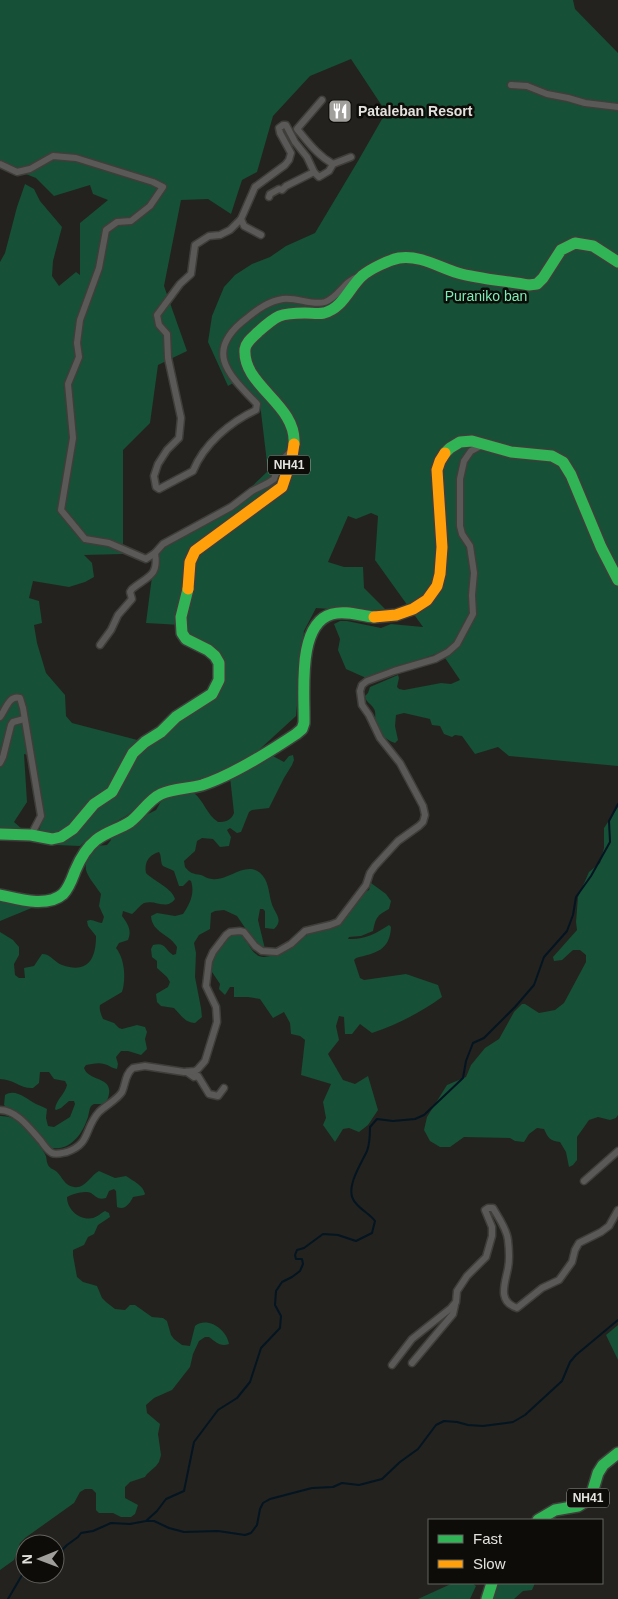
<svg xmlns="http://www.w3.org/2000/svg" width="618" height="1599" font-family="Helvetica,sans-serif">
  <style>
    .green { fill: #165036; fill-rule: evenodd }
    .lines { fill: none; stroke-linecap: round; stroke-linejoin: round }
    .stream { stroke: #031521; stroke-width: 2 }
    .street-casing { stroke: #3f3e3b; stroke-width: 9 }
    .fast-casing { stroke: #3f3e3b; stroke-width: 14 }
    .slow-casing { stroke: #3f3e3b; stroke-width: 14 }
    .street { stroke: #5a5957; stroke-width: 6 }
    .fast { stroke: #30b455; stroke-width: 11 }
    .slow { stroke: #ff9f0a; stroke-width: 11 }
    .labels { text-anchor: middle; stroke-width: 5; stroke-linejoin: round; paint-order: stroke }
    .shield { fill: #0d0c09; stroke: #a3a29e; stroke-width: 1 }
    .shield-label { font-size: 12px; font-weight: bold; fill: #e3e2de }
    .poi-label { font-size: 14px; font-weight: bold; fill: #e3e2de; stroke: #0d0c09; text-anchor: start }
    .park-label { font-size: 14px; fill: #7beeb5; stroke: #0d0c09 }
  </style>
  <rect width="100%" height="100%" fill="#23221e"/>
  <!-- green -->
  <g class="green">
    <path d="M0,0H573L575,9L618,53V766L509,756L498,747L475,754L462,736L455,735L452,737L444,734L440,726L432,725L430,719L404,713L396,715L395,726L398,740L395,743C384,739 378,733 375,721C375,717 376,712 374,709C371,703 366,703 365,696L368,693L370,687L398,675L399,678L397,687L399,689L404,690L441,683L451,684L460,680L441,652C416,662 389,667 366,678L346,669L338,650L340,639L334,624L340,621H347L381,628L391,624L423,627L375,560L378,516L371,513L356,519L348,516L328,562L344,567H363L364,588L385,609L372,612L316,608L304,631L296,716L260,749L284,762L289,756L293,755L294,760L292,765L284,778L269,808L252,810L249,812L241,832L237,833L230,828L227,830L231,837L229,846L220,847L213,839L202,838L197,841L195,851L184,861L185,867C190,873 193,874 201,875C204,876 208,879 212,879C229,882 250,855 265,879C270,888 269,900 274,909C278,917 282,921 274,929L265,928V911L263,909H260L258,920L265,949H262L256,944L237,916L224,910L215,911L211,913L210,929L199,935L194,943L196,953L195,977L201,1008L202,1017L195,1023C184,1022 181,1015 174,1008L161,1006L157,1002L156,994L168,987L170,982L167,977L157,968V961L152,957L151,949L153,945C166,942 164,949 173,955L176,954L177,947C170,934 152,933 151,916L157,913L175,916L183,914C190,904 195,893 191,881L189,880L183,886H179L174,871C171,869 166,868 163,866C160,863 162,856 159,852C149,855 144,862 146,873C155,882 172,888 175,899C166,911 156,899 144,903C139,906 136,911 132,914L123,911L122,916C128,924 132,930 128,940L119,943L116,948C125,959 126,979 122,992L100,1005C99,1010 101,1014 103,1019L114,1023L119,1028L122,1029L137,1025L145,1027L147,1032L145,1039L147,1049L141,1055L128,1051H121L116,1057L118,1064L117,1069C111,1068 109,1065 104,1064C99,1062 91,1064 86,1065L84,1068C89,1082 112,1076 109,1094C108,1099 107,1102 103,1104H94L91,1106C89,1110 89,1113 88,1117C83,1133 71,1151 52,1148L4,1105L5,1095C15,1088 27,1099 36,1104C40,1106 44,1107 47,1109L46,1118L48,1126L54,1127L70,1117L75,1104L74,1101H69L61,1108L56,1110L55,1109C56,1100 65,1094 67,1085L65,1081L54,1079L49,1072H40L39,1083L33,1088C21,1089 13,1079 0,1079V932L13,940L19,947V955L14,964L15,975L19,978H25L24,968L34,966L42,954C51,954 54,962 62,965C88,974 96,959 96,936L88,926L87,921C92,918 97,923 102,923L104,917L99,906L101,894C86,872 78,869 96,846L107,845L111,840L110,837L125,828L132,827L144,816L156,810L160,803L167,795L194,793C204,801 207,815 218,822C225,822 231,821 234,813L229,768L146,801L126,816L92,835L80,846L56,845L0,838V262L5,253L17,207L25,184L34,189L40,201L62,227L53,261L52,276L59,286L76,272L80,275V223L108,200L93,194L90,185L54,196L36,178L0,164ZM351,59L386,112L358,161L315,233L286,246L270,257L252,264L235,275L224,287L212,316L208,342L228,386L238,380L260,404L268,471L227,510L155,553L146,623L181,625L186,639L219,663L212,694L145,742L72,723L66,716L65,695L46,673L37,643L34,625L42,623L39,601L29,598L33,581L69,587L85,582L94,577L92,563L84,555L123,554V450L150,423L158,365L187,351L164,286L181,200L208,199L231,214L242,180L257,172L273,116L310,76ZM24,754L31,756L43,813L37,842L14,822L27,802Z"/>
    <path d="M618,807V1115L616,1118L610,1120L598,1117L589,1120L577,1137V1160L573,1165L569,1167L566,1152L560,1142C550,1141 548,1138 544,1129L537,1128L529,1134L524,1142L515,1141L510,1138L464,1137L450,1147H440L430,1141L424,1130L427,1117L447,1085L466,1077L471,1065L485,1048L499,1039L514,1012L522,1004H525L539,1013L555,1010L564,1003L586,962V955L580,950H573L562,960L554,961L553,957L577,930L576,922L578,897L589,872L600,863L604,848V828Z"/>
    <path d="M371,883L386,894L391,901L389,909C376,916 376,918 373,931L361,936L349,937L348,939C364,940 375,934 389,925L391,927C390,951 375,953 356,958L354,960L360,978L364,980L406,974L438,985L442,997C420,1013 398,1024 372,1033L360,1024L352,1034H345L344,1017L339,1016L336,1026L339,1040L328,1054L343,1080L355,1084L368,1076L378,1110L368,1125L359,1132L349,1128L343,1129L335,1142L323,1125L326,1118L323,1102L331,1084L301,1075L305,1040L300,1036L291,1034L290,1023L284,1012L273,1018L260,999L248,997H234V987H230L225,995L219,989L220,984L212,972L210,966C213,958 226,933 235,933C238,933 240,934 243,935C247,940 250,950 256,954C260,958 266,957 270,956C291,954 294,942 310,933C318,928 330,927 339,925L363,893L369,890Z"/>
    <path d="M0,892L51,900L0,921Z"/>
    <path d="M0,1116C5,1116 11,1117 15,1119C25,1124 40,1144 45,1154C47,1157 46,1161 48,1165C50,1169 54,1169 57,1172C62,1177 65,1186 74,1187C85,1189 91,1175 99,1171L115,1178L126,1176C133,1181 143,1185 145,1194L144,1195L133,1197C130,1203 125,1211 117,1207L116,1191L114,1189L109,1191L106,1198C98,1200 97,1197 91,1193C85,1190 72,1194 67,1197C67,1210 80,1221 93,1218C97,1217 101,1213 105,1211L109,1213L110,1217L98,1225L94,1234L88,1237L84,1245L73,1250V1255L77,1277L83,1282L97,1286L102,1298L106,1302L115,1309L125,1310L130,1305H135L152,1317L163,1318L167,1321L171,1335L174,1339L182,1345L190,1346L195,1326C208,1316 227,1330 229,1344C220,1347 216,1342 209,1337H205L199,1341L193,1354L190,1367L172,1390L154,1398L146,1405L147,1413L160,1424L158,1434L161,1455L159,1462L156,1466L147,1474L145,1477L130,1482L125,1487V1498L138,1505L135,1514L131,1517H121L113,1513H99L96,1510V1493L92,1489H85L80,1492L74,1503L25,1538L20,1543L14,1560L0,1570Z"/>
    <path d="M618,1325V1360L606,1335Z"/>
    <path d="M453,1583H472L476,1586L470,1599H418Z"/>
    <path d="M499,1583H535L532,1590L523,1591L514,1599H491Z"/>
  </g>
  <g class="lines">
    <!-- stream -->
    <g class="stream">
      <path d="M147,1521H154L169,1528L184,1532L218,1531L245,1535L251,1533L257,1525L260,1509L263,1503L270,1499L312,1488L333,1487L342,1483L359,1485L382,1479L400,1462L418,1449L436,1425L444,1421L457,1422L468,1425L483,1426L513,1422L525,1415L562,1381L570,1362L576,1355L618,1320"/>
      <path d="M55,1557L67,1545L78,1537L81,1533L93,1531L111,1523L130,1524L146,1521L157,1511L166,1499L184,1491L194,1442L218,1410L237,1398L250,1382L261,1348L280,1328L281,1316L275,1305L276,1291L282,1282L292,1277L300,1271L303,1264L302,1259H296L295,1255L297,1250L304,1248L323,1234L338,1235L356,1241L372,1233L375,1221C369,1213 357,1208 353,1199C346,1186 362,1162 367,1151C370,1143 370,1136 370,1127L377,1119L393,1121L415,1119L424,1115L463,1078L466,1061L473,1043L484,1038L515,1007L534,985L544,957L567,931L573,915L576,897L591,876L610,842L609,821L618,804"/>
      <path d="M8,1599L25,1570"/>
    </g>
    <!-- street casing -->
    <g class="street-casing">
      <g id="street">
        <path d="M511,85L527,86L547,94L568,98L585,103L618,107"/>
        <path d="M322,100L297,129C308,142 318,156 333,164"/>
        <path d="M351,157L333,164L329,171L319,177L314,172L307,157L295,142L286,125H283L279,128L280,133L291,153L289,160L285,165L255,187L241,219L230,230L220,235L209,236L195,245L191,274L180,284L157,315L159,325L167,334L168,358L181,418L179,438L167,450L158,464L154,476L156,487L159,489L193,471C204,444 230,422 256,410L257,404C228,374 203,351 247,318C258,309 269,301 283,299C297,297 312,306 325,302C339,297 344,281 358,277"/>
        <path d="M0,164L17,172L30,169L53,156L76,158L153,182L163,187L150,206L131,221L117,222L106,230L99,268L80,320L77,343L79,357L68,384L73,438L61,510L85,539L109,543L146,559L155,553L163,544L231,507L252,491L268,483L274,479L280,462L292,450"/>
        <path d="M269,197L270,194L279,189L282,190L286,186L314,172"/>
        <path d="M241,219L244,226L261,235"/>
        <path d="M100,645L111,630L118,615L132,599L130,592L132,589C148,576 159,576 155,553"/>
        <path d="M0,717C6,709 9,695 20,698L23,708L41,816L31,835"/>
        <path d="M0,763L3,757L11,725L13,722L24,719"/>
        <path d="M187,1072L194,1077L198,1076L209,1094L218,1096L224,1088"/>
        <path d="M0,1110C17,1110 31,1130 41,1141C44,1145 47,1150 52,1153C56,1155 62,1153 67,1152C91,1144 84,1128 99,1112C106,1105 117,1100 122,1092C126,1083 125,1074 133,1068L145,1066L184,1072L195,1071L198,1069L205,1061L217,1022L216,1007L206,986L209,961L213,952L226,935L230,932L240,931L244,932L255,946L262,951L277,952L291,944L305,931L330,925L338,922L366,885L370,873L375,866L398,841L419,826L423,822L425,815L423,806L400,763L380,738L369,715L362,705L360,691L362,685L367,681L394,671L435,659L448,652L457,644L473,614L472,595L474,573L470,546L462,534L460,526V479L464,461L471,451L482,445"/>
        <path d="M584,1181L618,1151"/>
        <path d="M412,1363L453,1314L455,1305"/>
        <path d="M392,1365L412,1339L451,1308L456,1302L457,1291L467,1276L486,1257L492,1236V1227L485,1210L488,1208H493C498,1217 507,1229 508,1240C509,1249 510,1259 508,1268C505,1284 497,1301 517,1308L542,1288L559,1280L572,1262L575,1250L579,1243L601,1232L609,1226L618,1210"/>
      </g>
    </g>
    <!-- fast casing -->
    <g class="fast-casing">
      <g id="fast">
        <path d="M294,444C297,404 242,386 245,349C246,342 253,337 258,332C277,315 280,313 305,313C311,313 319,314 324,313C343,308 349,288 362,276C370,269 389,260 399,258C421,255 438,267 458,273C478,279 507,281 529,285L537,284L543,278L561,250L575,243L593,246L618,262"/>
        <path d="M445,453L450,448L460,442L472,441L511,452L552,456L563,462L571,475L601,547L618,580"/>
        <path d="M0,834L31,835L52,839L61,837L73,829L94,804L112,792L133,753L145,742L161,732L176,717L212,694L219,680V663L215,656L208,650L186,639L182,633L181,617L188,589"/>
        <path d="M0,895C18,899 47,908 63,894C69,888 72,879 75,871C80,859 86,848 96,840C106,832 119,829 130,822C141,814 148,800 161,794C174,788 188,789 202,785C233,775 269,752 296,734L302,729L304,723C305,695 296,624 332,614C346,610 361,616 374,617"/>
        <path d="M538,1520L555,1510L578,1506L586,1501L592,1493L598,1473L603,1465L618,1453"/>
        <path d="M487,1599L492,1583"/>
      </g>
    </g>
    <!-- slow casing -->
    <g class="slow-casing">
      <g id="slow">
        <path d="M188,589L190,562L195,551L282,487L292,457L294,444"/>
        <path d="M374,617L396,615L413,609L427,600L437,586L440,574L442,547L437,470L440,461L445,453"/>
      </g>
    </g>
    <!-- street -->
    <use href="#street" class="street"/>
    <!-- fast -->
    <use href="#fast" class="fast"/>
    <!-- slow -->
    <use href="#slow" class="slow"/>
  </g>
  <!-- icons -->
  <defs>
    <g id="restaurant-square" transform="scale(1.25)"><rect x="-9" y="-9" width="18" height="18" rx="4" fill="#a09f9b" stroke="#0d0c09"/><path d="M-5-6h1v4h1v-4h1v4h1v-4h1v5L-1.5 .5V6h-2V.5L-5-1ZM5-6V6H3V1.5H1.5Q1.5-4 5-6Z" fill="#fff"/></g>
  </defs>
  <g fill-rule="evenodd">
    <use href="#restaurant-square" x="340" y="111"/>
  </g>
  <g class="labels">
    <!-- shield labels -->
    <g class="shield">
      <rect x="268" y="455.5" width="42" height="19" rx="4"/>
      <rect x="567" y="1488.5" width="42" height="19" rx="4"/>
    </g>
    <g class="shield-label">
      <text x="289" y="469">NH41</text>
      <text x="588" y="1502">NH41</text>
    </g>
    <!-- poi labels -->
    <g class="poi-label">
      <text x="358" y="116">Pataleban Resort</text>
    </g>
    <!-- park labels -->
    <g class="park-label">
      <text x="486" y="301">Puraniko ban</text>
    </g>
  </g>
  <!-- legend -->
  <rect x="428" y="1519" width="175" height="65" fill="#0d0c09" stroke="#63625e"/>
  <rect x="438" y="1535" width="25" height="8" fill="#30b455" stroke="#63625e"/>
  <text x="473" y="1544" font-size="15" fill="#e3e2de">Fast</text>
  <rect x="438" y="1560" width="25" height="8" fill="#ff9f0a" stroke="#63625e"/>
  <text x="473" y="1569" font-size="15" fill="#e3e2de">Slow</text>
  <!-- north arrow -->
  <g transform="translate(40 1559) rotate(269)"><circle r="24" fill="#0d0c09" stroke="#63625e"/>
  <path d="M0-4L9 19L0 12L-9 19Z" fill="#a09f9b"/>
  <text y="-8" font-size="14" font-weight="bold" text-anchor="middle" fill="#e3e2de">N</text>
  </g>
</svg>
